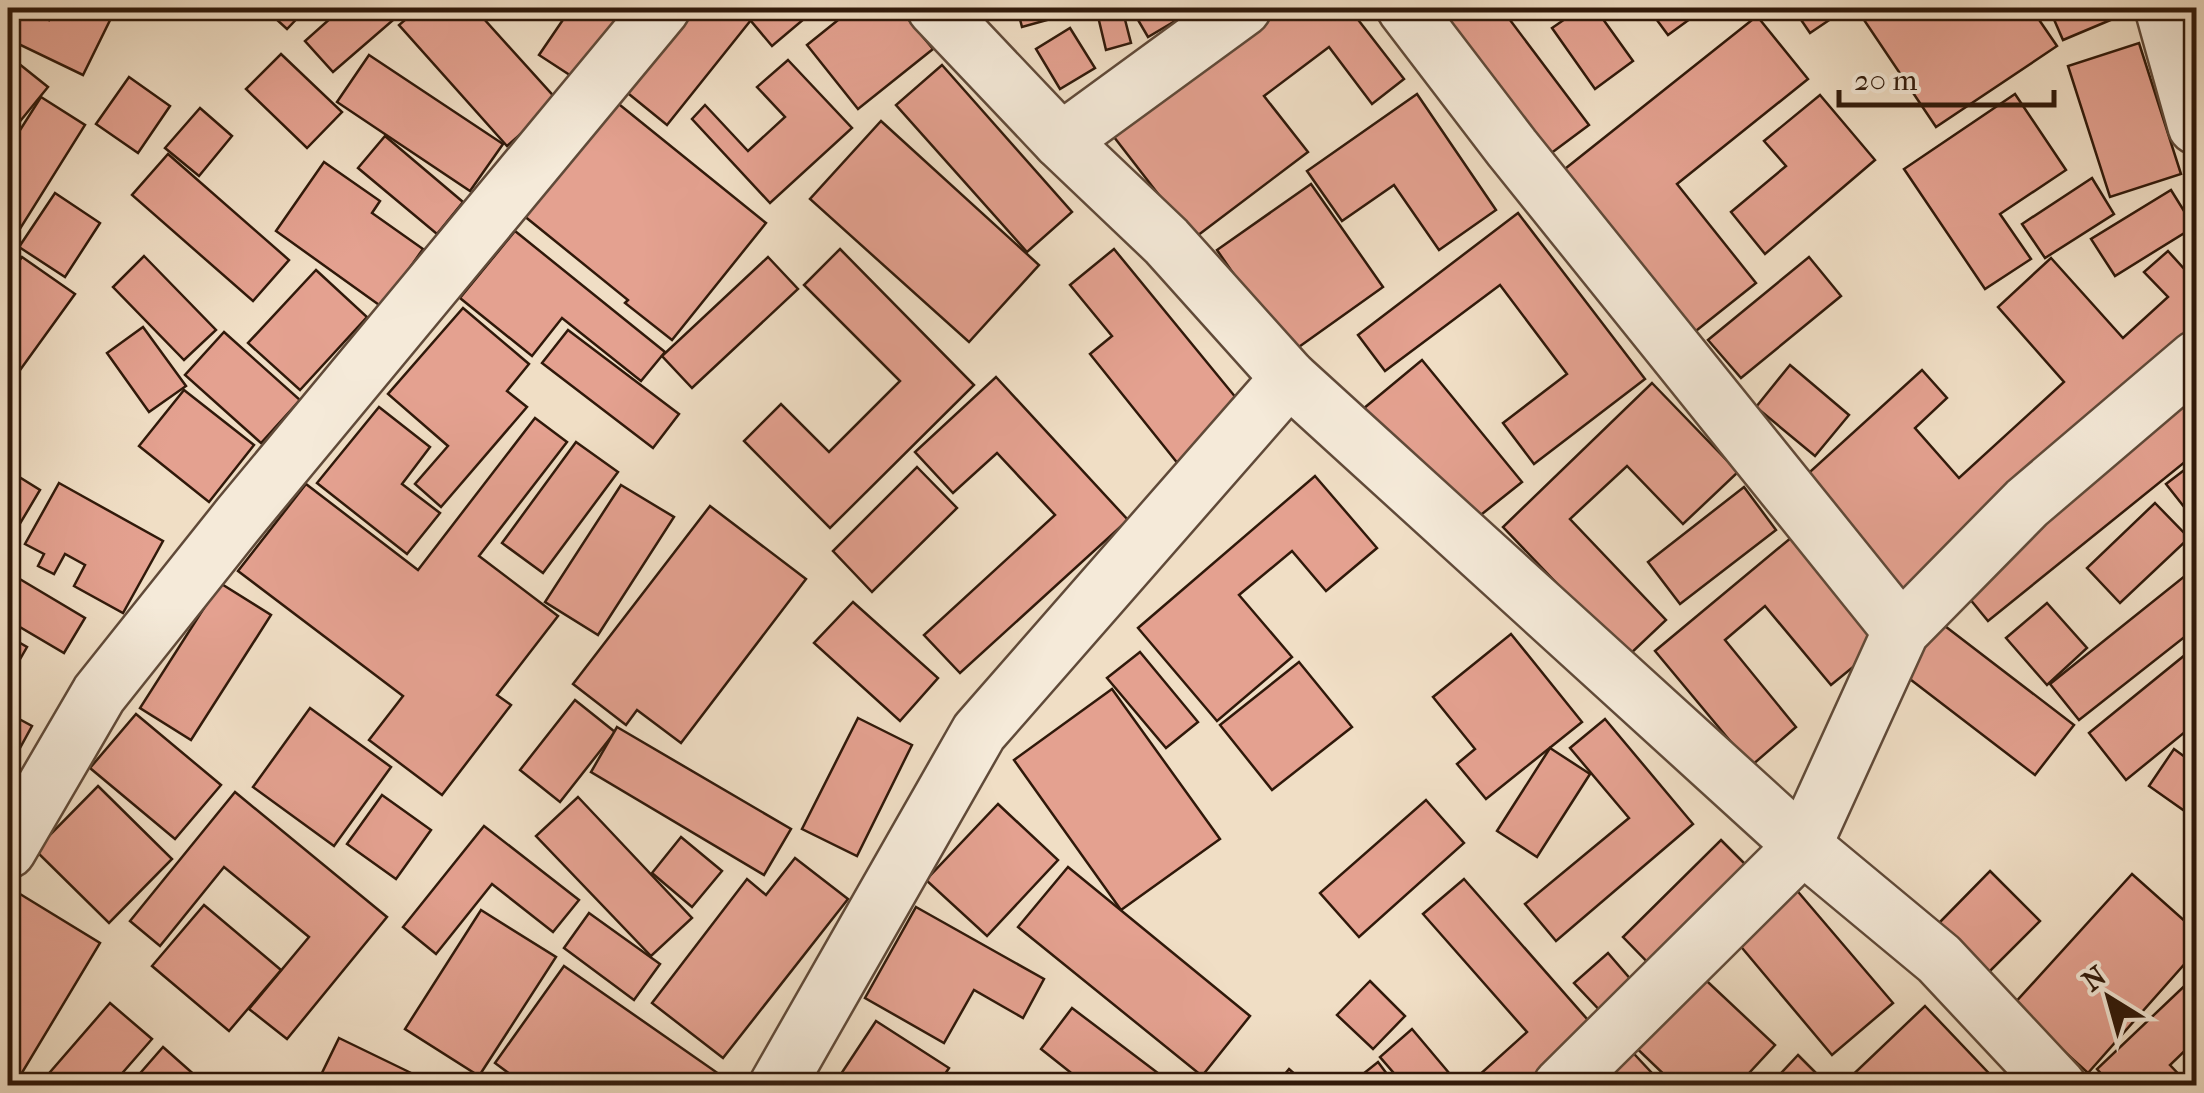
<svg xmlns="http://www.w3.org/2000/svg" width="2204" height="1093" font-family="'IM FELL French Canon',serif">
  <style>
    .building { fill: #e4a190; stroke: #30190a; stroke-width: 2.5 }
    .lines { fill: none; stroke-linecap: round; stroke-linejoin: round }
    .minor-casing { stroke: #604a39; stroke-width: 60 }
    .minor { stroke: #f5ead9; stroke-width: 55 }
  </style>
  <rect width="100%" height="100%" fill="#f0dec5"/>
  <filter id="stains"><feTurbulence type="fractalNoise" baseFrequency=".002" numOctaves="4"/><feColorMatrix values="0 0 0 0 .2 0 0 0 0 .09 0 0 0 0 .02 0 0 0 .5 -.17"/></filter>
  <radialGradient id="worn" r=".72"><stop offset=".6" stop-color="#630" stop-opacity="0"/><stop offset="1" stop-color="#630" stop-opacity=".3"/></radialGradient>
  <!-- building -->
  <g class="building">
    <path d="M8,8H22L49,20L55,8H116L83,75L8,39Z"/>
    <path d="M264,8H307L287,29Z"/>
    <path d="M342,8H407L333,72L305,41Z"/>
    <path d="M419,8H474L558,101L507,146L399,25Z"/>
    <path d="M571,8H609L622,17L579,81L539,55Z"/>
    <path d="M691,8H735L751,20L667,125L624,90Z"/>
    <path d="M740,8H817L772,46Z"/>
    <path d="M853,8H899L933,49L858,109L807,45Z"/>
    <path d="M1017,8H1071L1072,13L1022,27Z"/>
    <path d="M1096,8H1122L1131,43L1106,50Z"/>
    <path d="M1131,8H1197L1148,37Z"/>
    <path d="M1284,8H1349L1404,79L1372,104L1329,47L1264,96L1308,152L1193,239L1114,137Z"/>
    <path d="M1433,8H1501L1589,125L1546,157Z"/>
    <path d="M1581,8H1595L1633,61L1595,89L1552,28Z"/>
    <path d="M1648,8H1705L1668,35Z"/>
    <path d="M1793,8H1847L1810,33Z"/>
    <path d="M1856,8H2031L2057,46L1936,127Z"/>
    <path d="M2049,8H2139L2063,40Z"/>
    <path d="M1757,16L1808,79L1677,184L1756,283L1682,342L1551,180Z"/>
    <path d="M1070,28L1095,68L1060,89L1036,49Z"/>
    <path d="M2139,43L2181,174L2110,197L2068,66Z"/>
    <path d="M281,54L342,112L307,148L246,89Z"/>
    <path d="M8,55L48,87L8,136Z"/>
    <path d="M369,55L503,144L470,191L337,102Z"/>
    <path d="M788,60L852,128L770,203L692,119L705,105L748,151L785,117L757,87Z"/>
    <path d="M942,65L1072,212L1027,252L896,105Z"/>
    <path d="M129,77L170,106L138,153L96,124Z"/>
    <path d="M1417,94L1496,210L1439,250L1394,185L1342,221L1307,171Z"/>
    <path d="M2015,94L2066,170L2000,214L2031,259L1985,289L1904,169Z"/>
    <path d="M1820,95L1875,160L1765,254L1731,212L1786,166L1764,141Z"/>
    <path d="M41,97L85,125L8,248V149Z"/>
    <path d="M615,101L766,223L672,340L625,303L628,300L523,215Z"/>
    <path d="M200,108L232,136L199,176L165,148Z"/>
    <path d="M881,121L1039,265L969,342L810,199Z"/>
    <path d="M385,136L463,202L437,234L358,168Z"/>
    <path d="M168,154L289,260L253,301L132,195Z"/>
    <path d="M324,162L380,201L372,213L423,249L382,307L276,231Z"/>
    <path d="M2092,178L2114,214L2045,258L2022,224Z"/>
    <path d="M1311,184L1383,287L1289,354L1217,250Z"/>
    <path d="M2171,190L2194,227L2115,276L2091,239Z"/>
    <path d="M55,193L100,223L65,277L19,247Z"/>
    <path d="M1518,213L1645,379L1534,464L1503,423L1567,374L1500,285L1385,371L1358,335Z"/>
    <path d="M515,231L665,352L641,381L562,318L532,356L460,298Z"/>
    <path d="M840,249L974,385L830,528L744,441L781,404L829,452L900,381L804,285Z"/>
    <path d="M1114,249L1246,410L1179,465L1090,354L1112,336L1070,285Z"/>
    <path d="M2168,251L2196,282V334L1905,596L1801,480L1922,370L1947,398L1915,428L1959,478L2064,382L1998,307L2051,258L2123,338L2168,297L2144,272Z"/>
    <path d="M144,256L216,330L184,360L113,287Z"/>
    <path d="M22,257L75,294L15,377L8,372V276Z"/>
    <path d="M768,257L798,289L692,388L662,356Z"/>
    <path d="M1809,257L1841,296L1741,378L1708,340Z"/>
    <path d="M316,270L367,317L300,390L248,343Z"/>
    <path d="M463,308L529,364L507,391L527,407L441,507L415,484L448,446L388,394Z"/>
    <path d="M143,327L186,386L149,412L107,353Z"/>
    <path d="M568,330L679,414L653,448L542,363Z"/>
    <path d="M224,332L300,400L261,443L185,375Z"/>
    <path d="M1422,360L1522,482L1462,530L1363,409Z"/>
    <path d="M1790,365L1849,415L1815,456L1756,407Z"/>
    <path d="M996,377L1128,520L960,673L924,635L1055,515L997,453L953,493L915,452Z"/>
    <path d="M1652,383L1738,472L1683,524L1627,466L1570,519L1666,620L1627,657L1503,527Z"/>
    <path d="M2196,384V453L1988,621L1955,581Z"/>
    <path d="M184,390L254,445L209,502L139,446Z"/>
    <path d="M379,407L430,447L402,484L440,513L407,554L317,483Z"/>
    <path d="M535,418L567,442L479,556L558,616L497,695L511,705L442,795L369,740L403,696L238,571L306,484L418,570Z"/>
    <path d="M576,442L618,472L543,573L502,543Z"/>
    <path d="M2196,461V522L2166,484Z"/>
    <path d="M917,467L957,508L872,592L833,551Z"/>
    <path d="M8,470L40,490L12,537L8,534Z"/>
    <path d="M1315,476L1377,548L1326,591L1292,551L1239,595L1292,657L1217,721L1138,628Z"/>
    <path d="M59,483L163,541L123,613L74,586L85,565L65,554L54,574L38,566L44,554L25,544Z"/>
    <path d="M621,485L674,517L598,635L545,602Z"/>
    <path d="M1744,487L1776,530L1680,604L1648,562Z"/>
    <path d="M2155,503L2189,538L2120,603L2087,568Z"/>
    <path d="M710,506L806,579L681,743L637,710L626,725L573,684Z"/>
    <path d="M1792,537L1880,645L1831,685L1765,606L1725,640L1796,727L1751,766L1655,651Z"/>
    <path d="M2196,567V628L2079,720L2050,684Z"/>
    <path d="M8,572L85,618L64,653L8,620Z"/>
    <path d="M220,583L271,615L191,740L140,708Z"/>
    <path d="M853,602L938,678L900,721L814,643Z"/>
    <path d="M2047,603L2087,648L2047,685L2006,638Z"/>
    <path d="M1941,623L2074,725L2035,775L1902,673Z"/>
    <path d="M1511,634L1582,722L1486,799L1457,764L1475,749L1433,697Z"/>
    <path d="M8,636L27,647L8,680Z"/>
    <path d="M2196,646V723L2126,780L2089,733Z"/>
    <path d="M1140,652L1198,722L1166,748L1107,678Z"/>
    <path d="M1299,662L1352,727L1272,790L1220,725Z"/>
    <path d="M1112,689L1220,839L1121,910L1014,760Z"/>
    <path d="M575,700L615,732L560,802L520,770Z"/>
    <path d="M310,708L391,767L334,846L253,787Z"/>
    <path d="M8,713L32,726L8,770Z"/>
    <path d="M136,714L221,785L175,839L90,768Z"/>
    <path d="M858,718L912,745L857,856L802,829Z"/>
    <path d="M1605,719L1693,824L1556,941L1525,904L1629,818L1570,748Z"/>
    <path d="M617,727L791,829L764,875L591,772Z"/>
    <path d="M1550,748L1590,774L1537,857L1497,831Z"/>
    <path d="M2174,749L2196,765V819L2149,786Z"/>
    <path d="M98,786L172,859L109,923L35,850Z"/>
    <path d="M235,792L387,917L287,1039L249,1009L309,937L224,867L160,946L130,921Z"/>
    <path d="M382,795L431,830L396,879L347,844Z"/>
    <path d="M578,797L692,918L651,956L536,836Z"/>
    <path d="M1426,800L1464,843L1359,937L1320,893Z"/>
    <path d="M998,804L1058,860L987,936L926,880Z"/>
    <path d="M484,826L579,900L553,932L492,884L436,954L403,927Z"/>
    <path d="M681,837L722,871L692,907L652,873Z"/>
    <path d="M1721,840L1757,876L1659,974L1623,937Z"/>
    <path d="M795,858L848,899L723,1058L652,1003L747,879L766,895Z"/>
    <path d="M1068,867L1250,1016L1202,1076L1018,927Z"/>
    <path d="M1990,871L2040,921L1987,974L1937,925Z"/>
    <path d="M2132,874L2196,931V951L2088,1073L2013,1005Z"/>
    <path d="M1464,879L1602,1036L1547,1086H1467L1527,1032L1423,914Z"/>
    <path d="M1788,880L1893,1003L1832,1055L1727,930Z"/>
    <path d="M20,894L100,943L14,1086H8V915Z"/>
    <path d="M204,905L281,970L229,1031L152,966Z"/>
    <path d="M916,907L1044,979L1023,1018L974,990L944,1043L865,998Z"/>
    <path d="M481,910L556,957L479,1076L405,1029Z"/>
    <path d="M589,913L660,964L634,1000L564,948Z"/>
    <path d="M1608,953L1639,989L1607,1018L1574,983Z"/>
    <path d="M564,966L729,1081L726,1086H526L495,1063Z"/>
    <path d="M1694,969L1775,1045L1737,1086H1676L1627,1039Z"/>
    <path d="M2196,975V1040L2170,1065L2190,1086H2112L2097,1069Z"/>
    <path d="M1370,981L1405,1016L1373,1049L1337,1015Z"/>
    <path d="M110,1003L152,1039L111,1086H38Z"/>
    <path d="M1925,1006L2001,1086H1841Z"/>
    <path d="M1072,1008L1175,1086H1060L1070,1072L1041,1049Z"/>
    <path d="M876,1021L949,1068L937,1086H833Z"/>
    <path d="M1412,1029L1460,1086H1405L1380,1057Z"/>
    <path d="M339,1038L438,1086H338L320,1077Z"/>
    <path d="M1623,1042L1664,1086H1576Z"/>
    <path d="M163,1047L207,1086H129Z"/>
    <path d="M1798,1055L1828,1085L1827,1086H1769Z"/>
    <path d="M1378,1062L1396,1086H1348Z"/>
    <path d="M1289,1069L1308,1086H1275Z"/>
  </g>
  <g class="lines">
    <!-- minor casing -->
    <g class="minor-casing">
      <g id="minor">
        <path d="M935,8L1061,141L1166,241L1289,378L1803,846L1939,959L2058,1086"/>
        <path d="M1405,8L1512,148L1901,631"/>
        <path d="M2163,8L2196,126"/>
        <path d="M1061,141L1243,8"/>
        <path d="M8,850L99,694L240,517L662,8"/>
        <path d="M777,1086L979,732L1289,378"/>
        <path d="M1561,1086L1803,846L1901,631L2027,503L2196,359"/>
      </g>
    </g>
    <!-- minor -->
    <use href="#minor" class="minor"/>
  </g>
  <!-- margin -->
  <rect width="2204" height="1093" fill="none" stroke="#f0dec5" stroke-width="40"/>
  <rect x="10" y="10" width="2184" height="1073" fill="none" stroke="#30190a" stroke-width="5"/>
  <rect x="20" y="20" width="2164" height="1053" fill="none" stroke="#30190a" stroke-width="2.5"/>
  <!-- north arrow -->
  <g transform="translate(2109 998) rotate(323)" stroke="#f5ead9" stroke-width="8" paint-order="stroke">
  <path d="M0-8L18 38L0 25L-18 38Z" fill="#30190a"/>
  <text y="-15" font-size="28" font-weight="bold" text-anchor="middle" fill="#30190a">N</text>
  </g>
  <!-- scale -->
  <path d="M1839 90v15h215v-15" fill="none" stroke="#30190a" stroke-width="5"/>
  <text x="1854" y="90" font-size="30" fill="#30190a" stroke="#f5ead9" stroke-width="8" paint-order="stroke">20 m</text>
  <rect width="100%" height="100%" filter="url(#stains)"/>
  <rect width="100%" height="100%" fill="url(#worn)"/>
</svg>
